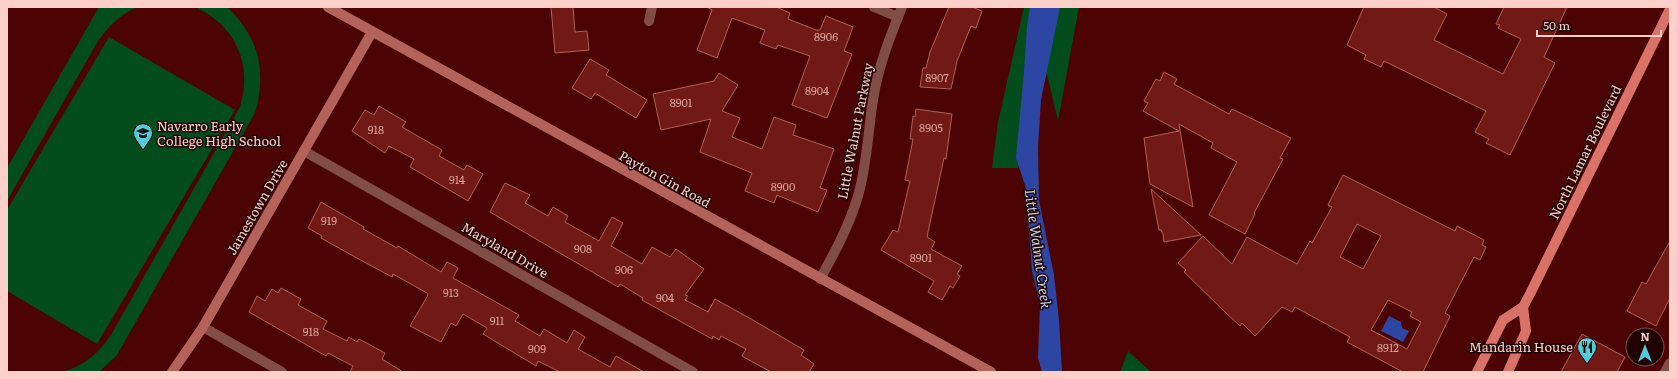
<svg xmlns="http://www.w3.org/2000/svg" width="1677" height="379" font-family="Literata,serif">
  <style>
    .green { fill: #034d1c }
    .water { fill: #2d46a3 }
    .building { fill: #711914; stroke: #af6056; fill-rule: evenodd }
    .lines { fill: none; stroke-linecap: round; stroke-linejoin: round }
    .street { stroke: #804e47; stroke-width: 10 }
    .secondary { stroke: #b36359; stroke-width: 10 }
    .primary { stroke: #da7367; stroke-width: 10 }
    .labels { text-anchor: middle; stroke-width: 3; stroke-linejoin: round; paint-order: stroke }
    .number-label { font-size: 11px; fill: #d9a29b }
    .poi-label { font-size: 13px; fill: #fccfc8; stroke: #200403; text-anchor: start }
    .street-label { font-size: 13px; fill: #fccfc8; stroke: #200403 }
    .water-label { font-size: 14px; font-style: italic; fill: #c8d3ec; stroke: #200403 }
  </style>
  <rect width="100%" height="100%" fill="#4c0303"/>
  <!-- green -->
  <g class="green">
    <path d="M99,7H138C120,14 109,26 98,41L7,201V168Z"/>
    <path d="M195,7H227C259,37 267,71 255,113L117,355L99,372H62C84,366 99,353 111,335L240,107C253,64 236,26 195,7Z"/>
    <path d="M1024,7H1079L1058,121L1047,74L1023,136L1018,168H992L998,122Z"/>
    <path d="M109,37L235,110L97,344L7,291V210Z"/>
    <path d="M1128,351L1151,372H1120Z"/>
  </g>
  <!-- water -->
  <g class="water">
    <path d="M1030,7H1060L1041,100L1038,147L1039,200L1054,275L1059,320L1062,372H1042L1038,358L1040,305L1032,271L1026,188L1016,158L1024,72L1027,26Z"/>
    <path d="M1389,316L1401,322L1402,328L1409,331L1403,342L1381,331Z"/>
  </g>
  <!-- building -->
  <g class="building">
    <path d="M551,7H573L575,32L587,31L589,50L555,53Z"/>
    <path d="M707,7H776L790,13L788,19L816,30H820L826,16L853,27L844,51L852,54L827,118L792,105L810,56L778,45L776,49L760,43L765,30L732,18L717,58L697,50L712,10Z"/>
    <path d="M949,7H972L982,11L976,28L971,26L957,61L951,89L920,87L923,68H926L930,52Z"/>
    <path d="M1364,7H1434L1447,14L1434,40L1503,74L1521,39L1498,28L1500,25L1496,24L1504,7H1567L1544,57L1555,63L1510,155L1486,143L1489,139L1475,132L1486,111L1384,61L1381,67L1364,59L1366,55L1347,45Z"/>
    <path d="M590,59L609,70L606,75L647,100L636,118L595,93L591,99L572,88Z"/>
    <path d="M1164,72L1177,79L1174,84L1229,114L1232,109L1291,138L1280,158L1283,159L1254,213L1255,214L1245,234L1209,215L1237,162L1211,148L1213,143L1179,124L1193,207L1150,184L1144,138L1179,131L1143,111L1148,103L1144,101L1156,79L1160,81Z"/>
    <path d="M719,73L738,85L722,111L740,118L732,137L762,149L774,117L796,125L793,135L834,149L820,188L827,190L818,212L777,195L774,203L745,191L752,173L700,152L711,119L661,130L653,94L714,81Z"/>
    <path d="M379,106L406,122L402,127L442,150L439,156L464,170L467,165L483,174L468,201L410,167L414,159L389,146L385,153L352,131L365,110L374,115Z"/>
    <path d="M916,109L952,114L946,159L944,158L927,237L935,242L931,249L962,266L957,274L960,276L953,288L950,286L942,300L928,292L934,281L881,250L893,230L898,232L910,181L905,180L913,139H910L913,116L915,117Z"/>
    <path d="M1343,175L1455,231L1457,226L1484,240L1482,245L1486,247L1480,260L1474,257L1445,313L1450,316L1423,372H1403L1347,342L1350,337L1295,307L1292,312L1282,307L1255,336L1242,323L1240,326L1225,312L1184,272L1186,270L1178,263L1203,236L1232,264L1247,237L1297,264L1310,241L1312,243L1332,207L1328,205ZM1357,224L1381,236L1363,269L1340,257ZM1388,300L1412,312L1410,316L1421,322L1407,349L1371,330Z"/>
    <path d="M505,183L530,195L525,203L548,216L553,207L568,216L565,222L599,241L612,217L623,223L611,246L642,264L652,247L670,257L676,249L704,269L685,295L688,296L685,300L708,312L715,299L751,319L804,350L801,355L814,364L809,372H771L742,356L746,349L721,336L719,340L713,336L712,339L642,300L643,298L620,284L618,287L490,212Z"/>
    <path d="M1151,189L1201,235L1164,242L1163,234L1161,230H1159Z"/>
    <path d="M321,202L364,227L363,229L397,248L398,246L441,272L447,262L458,268L453,278L519,315L515,321L540,336L544,329L567,343L574,330L585,337L578,349L610,367L616,356L644,372H560L538,361L536,366L483,334L487,328L463,314L456,326L451,323L441,342L410,326L428,295L427,293L393,274L392,277L355,257L321,238L322,236L308,228Z"/>
    <path d="M1670,241V298L1656,326L1627,311L1642,282L1646,284Z"/>
    <path d="M281,288L301,299L298,305L327,321L323,329L347,341L349,337L357,342L359,339L385,353L382,359L403,372H350L353,366L328,353L326,356L249,312L257,296L265,301L272,289L278,293Z"/>
    <path d="M1582,334L1625,357L1617,372H1561Z"/>
  </g>
  <g class="lines">
    <!-- street -->
    <g class="street">
      <path d="M874,7L898,17"/>
      <path d="M649,21L652,7"/>
      <path d="M304,151L693,372"/>
      <path d="M820,279C835,252 849,226 858,196C867,165 868,132 873,100C878,67 890,37 902,7"/>
      <path d="M203,327L282,372"/>
      <path d="M1665,372L1670,363"/>
    </g>
    <!-- secondary -->
    <g class="secondary">
      <path d="M328,7L991,372"/>
      <path d="M172,372L203,327L372,32"/>
    </g>
    <!-- primary -->
    <g class="primary">
      <path d="M1477,372L1503,320L1523,307L1530,294L1670,9"/>
      <path d="M1508,372L1526,331L1523,307"/>
    </g>
  </g>
  <!-- icons -->
  <defs>
    <g id="school-pin" transform="scale(1)"><path d="M0 17L-7.5 6A9.5 9.5 0 1 1 7.5 6Z" fill="#53cbdb" stroke="#200403"/><path d="M0-5L7-2L0 1L-7-2ZM-4 1L0 2.5L4 1V4Q0 6-4 4Z" fill="#111"/></g>
    <g id="restaurant-pin" transform="scale(1)"><path d="M0 17L-7.5 6A9.5 9.5 0 1 1 7.5 6Z" fill="#53cbdb" stroke="#200403"/><path d="M-5-6h1v4h1v-4h1v4h1v-4h1v5L-1.5 .5V6h-2V.5L-5-1ZM5-6V6H3V1.5H1.5Q1.5-4 5-6Z" fill="#111"/></g>
  </defs>
  <g fill-rule="evenodd">
    <use href="#school-pin" x="143" y="133"/>
    <use href="#restaurant-pin" x="1587" y="347"/>
  </g>
  <g class="labels">
    <!-- number labels -->
    <g class="number-label">
      <text x="826" y="41">8906</text>
      <text x="937" y="82">8907</text>
      <text x="817" y="95">8904</text>
      <text x="681" y="107">8901</text>
      <text x="931" y="132">8905</text>
      <text x="376" y="134">918</text>
      <text x="457" y="184">914</text>
      <text x="783" y="191">8900</text>
      <text x="329" y="225">919</text>
      <text x="583" y="253">908</text>
      <text x="921" y="262">8901</text>
      <text x="624" y="274">906</text>
      <text x="451" y="297">913</text>
      <text x="665" y="302">904</text>
      <text x="497" y="325">911</text>
      <text x="311" y="336">918</text>
      <text x="1388" y="352">8912</text>
      <text x="537" y="353">909</text>
    </g>
    <!-- poi labels -->
    <g class="poi-label">
      <text x="157" y="131">Navarro Early<tspan x="157" dy="15">College High School</tspan></text>
      <text x="1573" y="352" text-anchor="end">Mandarin House</text>
    </g>
    <!-- street labels -->
    <g class="street-label">
      <text transform="translate(855 131) rotate(-79)" y="5">Little Walnut Parkway</text>
      <text transform="translate(1585 152) rotate(-64)" y="5">North Lamar Boulevard</text>
      <text transform="translate(665 179) rotate(29)" y="5">Payton Gin Road</text>
      <text transform="translate(257 207) rotate(-60)" y="5">Jamestown Drive</text>
      <text transform="translate(505 250) rotate(30)" y="5">Maryland Drive</text>
    </g>
    <!-- water labels -->
    <g class="water-label">
      <text transform="translate(1038 249) rotate(82)" y="5">Little Walnut Creek</text>
    </g>
  </g>
  <!-- border -->
  <rect width="1677" height="379" fill="none" stroke="#fccfc8" stroke-width="16"/>
  <!-- north arrow -->
  <g transform="translate(1645 347)"><circle r="19" fill="#200403" stroke="#785552"/>
  <path d="M0-3L7 15L0 10L-7 15Z" fill="#53cbdb"/>
  <text y="-6" font-size="11" font-weight="bold" text-anchor="middle" fill="#fccfc8">N</text>
  </g>
  <!-- scale -->
  <path d="M1537 30v6h124v-6" fill="none" stroke="#fccfc8" stroke-width="2"/>
  <text x="1543" y="30" font-size="12" fill="#fccfc8" stroke="#200403" stroke-width="3" paint-order="stroke">50 m</text>
</svg>
